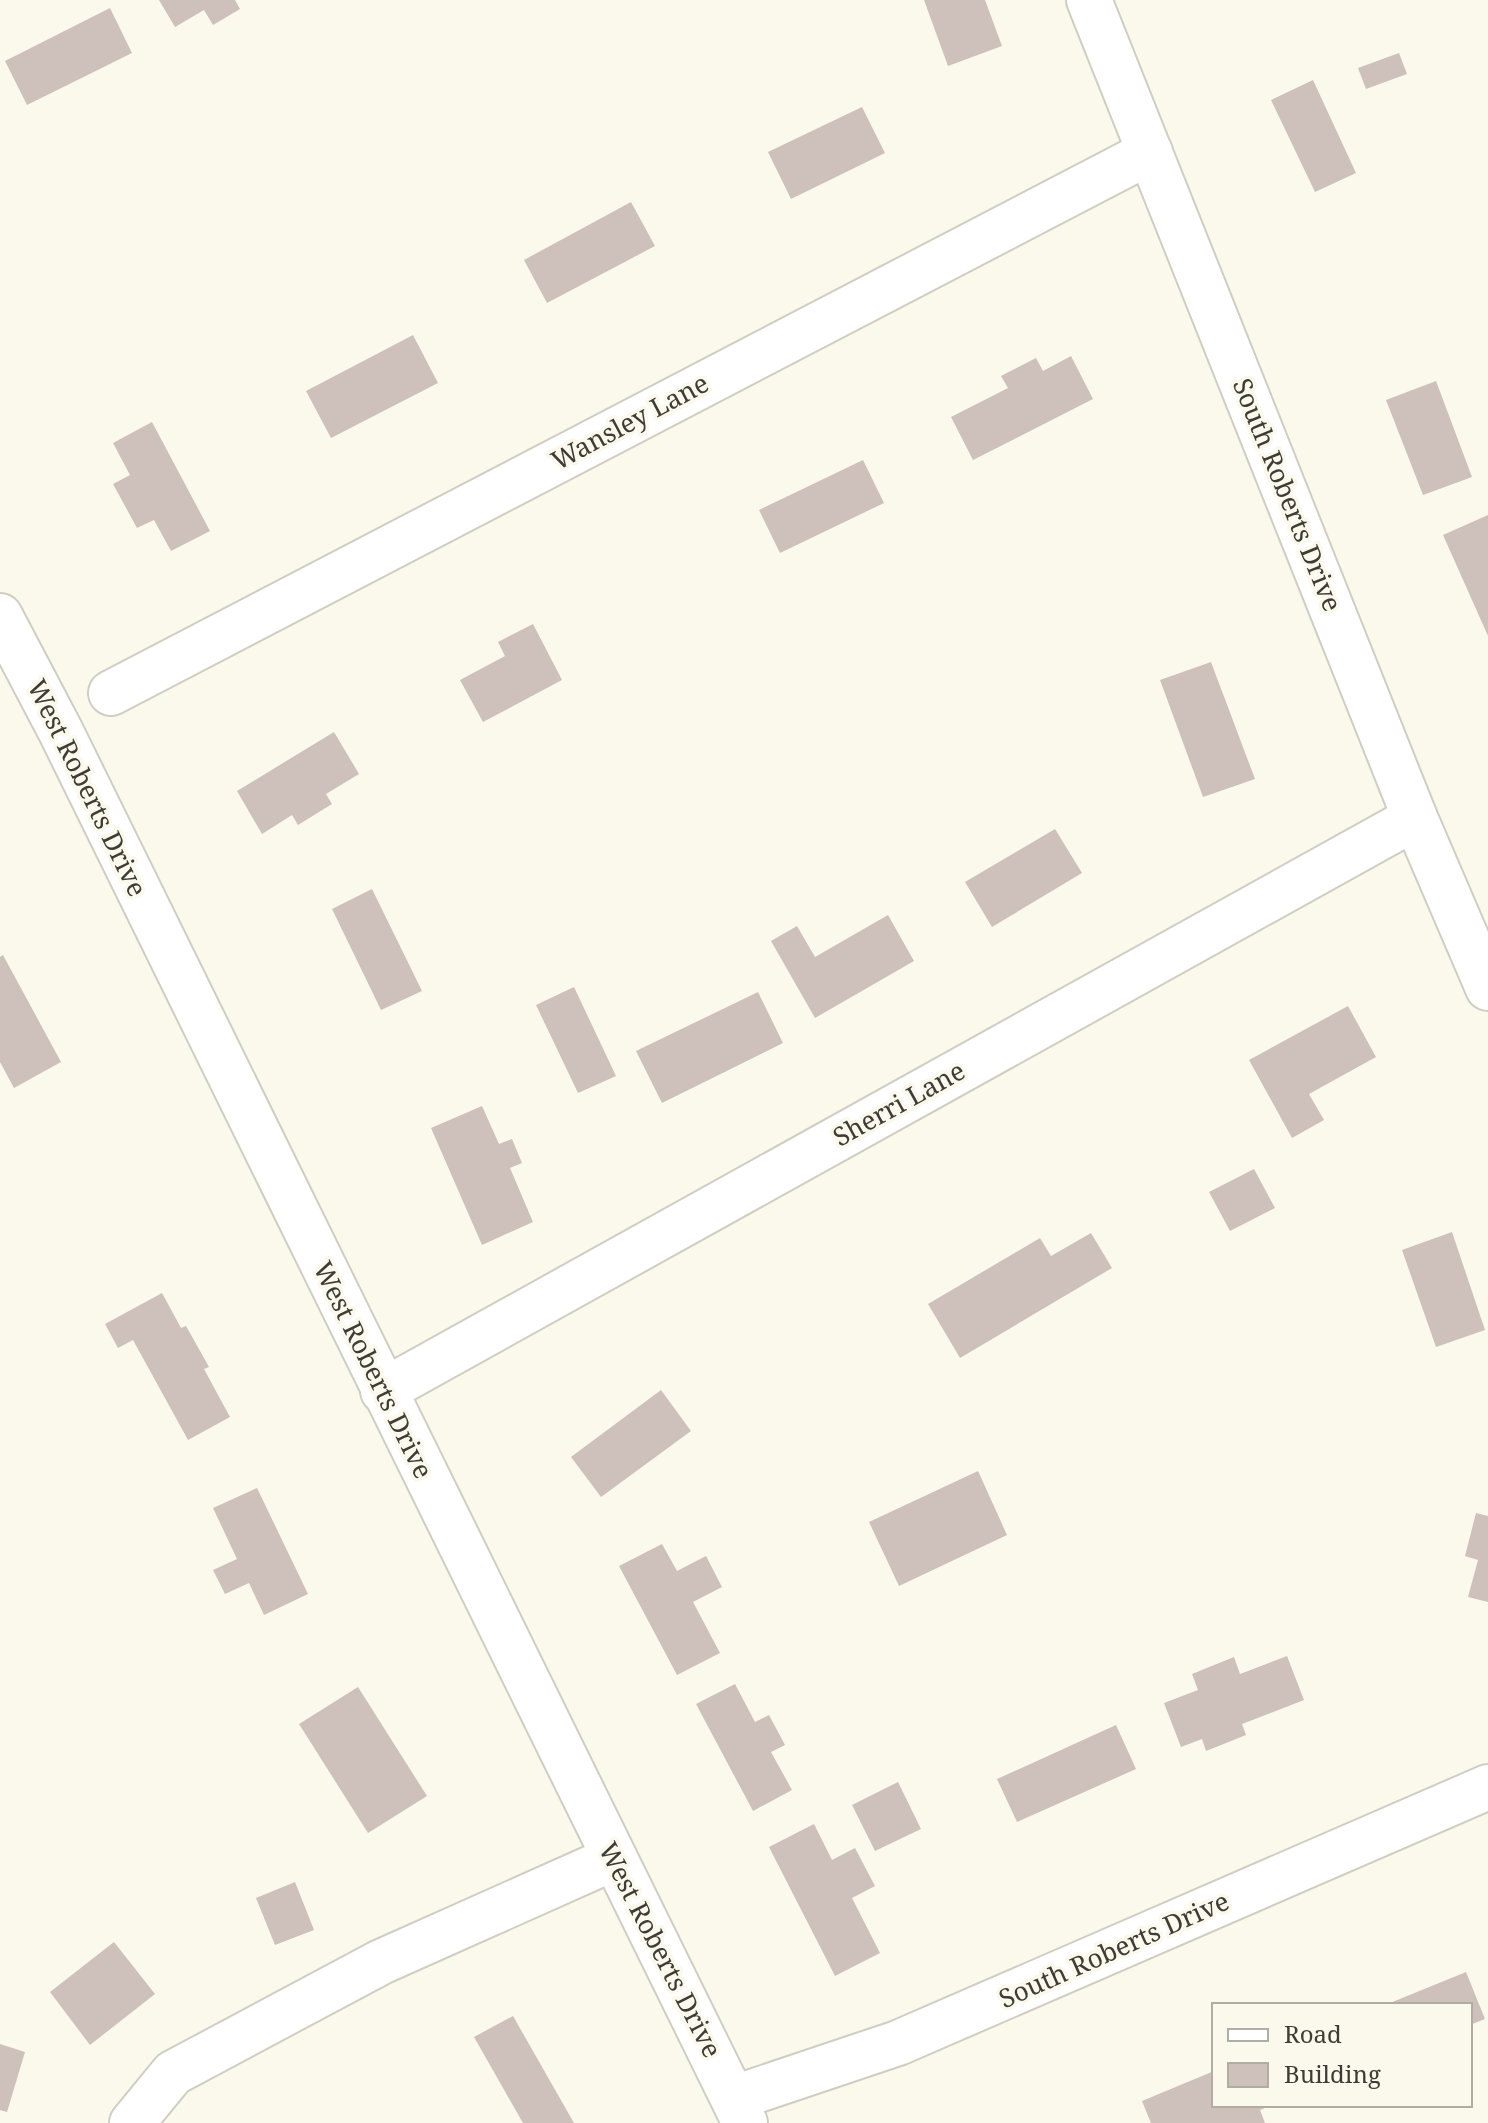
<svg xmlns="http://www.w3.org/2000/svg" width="1488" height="2123" font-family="'Noto Serif',serif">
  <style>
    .building { fill: #cec1bc }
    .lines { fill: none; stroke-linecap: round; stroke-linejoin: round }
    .minor-casing { stroke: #d0cec2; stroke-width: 48 }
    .minor { stroke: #fff; stroke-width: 44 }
    .labels { text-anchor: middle; stroke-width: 7; stroke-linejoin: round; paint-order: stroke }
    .street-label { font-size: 26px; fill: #3d3c37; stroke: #fbf8ec }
  </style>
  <rect width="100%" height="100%" fill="#fbf8ec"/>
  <!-- building -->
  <g class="building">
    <path d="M159,0H235L240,9L213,25L204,10L175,27Z"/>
    <path d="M924,0H985L1002,46L948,66Z"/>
    <path d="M110,8L132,53L27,105L5,61Z"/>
    <path d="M1399,53L1407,74L1366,89L1358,68Z"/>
    <path d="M1313,80L1356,173L1315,192L1271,100Z"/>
    <path d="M862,107L885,153L791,199L768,152Z"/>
    <path d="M631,202L655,246L547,303L524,260Z"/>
    <path d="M413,335L438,383L331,438L306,391Z"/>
    <path d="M1071,356L1093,399L973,460L951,417L1008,388L1001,376L1036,358L1043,371Z"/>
    <path d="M1436,381L1472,477L1423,495L1386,400Z"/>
    <path d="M152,422L210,531L171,551L154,520L137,528L113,484L130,475L113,443Z"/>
    <path d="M863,460L884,503L780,553L759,510Z"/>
    <path d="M1488,515V636L1443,535Z"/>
    <path d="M533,624L562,680L483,722L460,680L505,656L498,642Z"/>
    <path d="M1211,662L1255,779L1203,797L1160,680Z"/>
    <path d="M334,732L359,774L326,794L332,804L298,825L292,815L262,834L237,791Z"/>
    <path d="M1055,829L1082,873L992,927L965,882Z"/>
    <path d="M372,889L422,991L381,1010L332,909Z"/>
    <path d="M888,915L914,961L815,1018L771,941L797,926L815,957Z"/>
    <path d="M3,955L61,1062L14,1088L0,1062V957Z"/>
    <path d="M574,987L616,1076L578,1093L536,1005Z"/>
    <path d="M758,992L783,1043L662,1103L636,1051Z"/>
    <path d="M1348,1006L1376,1057L1309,1094L1324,1120L1292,1138L1249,1060Z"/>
    <path d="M482,1106L499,1144L512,1139L522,1163L510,1168L533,1222L482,1245L431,1128Z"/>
    <path d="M1254,1169L1275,1208L1230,1231L1209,1192Z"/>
    <path d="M1452,1232L1485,1330L1436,1347L1402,1250Z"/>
    <path d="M1091,1233L1112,1268L960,1358L928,1304L1040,1238L1051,1256Z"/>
    <path d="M162,1293L181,1328L186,1326L209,1367L204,1369L230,1417L188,1440L133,1340L118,1348L105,1324Z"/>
    <path d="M661,1390L691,1431L601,1497L571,1457Z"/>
    <path d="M978,1471L1007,1535L899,1586L869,1522Z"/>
    <path d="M257,1488L308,1594L264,1615L249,1583L225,1594L213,1570L237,1559L213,1508Z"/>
    <path d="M1476,1513L1488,1516V1602L1468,1597L1478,1560L1465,1556Z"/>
    <path d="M662,1544L677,1571L706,1556L722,1587L693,1602L720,1653L677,1675L619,1566Z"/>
    <path d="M1287,1656L1304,1700L1242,1724L1246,1735L1206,1751L1202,1739L1181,1747L1164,1703L1198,1690L1192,1674L1234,1657L1240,1674Z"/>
    <path d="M735,1684L755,1722L769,1715L785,1745L771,1752L792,1790L753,1811L696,1704Z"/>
    <path d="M358,1687L427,1796L368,1833L299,1724Z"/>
    <path d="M1116,1725L1136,1769L1017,1822L997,1779Z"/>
    <path d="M898,1782L921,1829L875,1851L852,1805Z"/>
    <path d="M814,1824L832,1860L855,1848L875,1886L852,1898L880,1953L835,1976L769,1847Z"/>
    <path d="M295,1882L314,1930L275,1945L256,1898Z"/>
    <path d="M114,1942L155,1994L90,2045L50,1992Z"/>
    <path d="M1466,1972L1485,2019L1470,2025V2005H1385Z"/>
    <path d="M513,2016L574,2123H523L474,2037Z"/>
    <path d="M0,2044L25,2052L7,2112L0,2110Z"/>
    <path d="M1214,2071V2105H1272L1260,2110L1265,2123H1151L1142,2101Z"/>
  </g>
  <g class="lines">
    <!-- minor casing -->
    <g class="minor-casing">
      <g id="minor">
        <path d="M1089,0L1415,818L1488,988"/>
        <path d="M0,616L61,732L745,2123"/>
        <path d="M111,693L1150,152"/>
        <path d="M383,1391L1415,818"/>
        <path d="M734,2098L898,2043L1488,1787"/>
        <path d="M132,2123L173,2073L381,1962L614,1858"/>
      </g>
    </g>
    <!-- minor -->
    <use href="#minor" class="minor"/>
  </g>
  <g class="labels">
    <!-- street labels -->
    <g class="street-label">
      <text transform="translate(630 422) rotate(-28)" y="9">Wansley Lane</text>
      <text transform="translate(1287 495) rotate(68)" y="9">South Roberts Drive</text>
      <text transform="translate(87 788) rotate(64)" y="9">West Roberts Drive</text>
      <text transform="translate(899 1104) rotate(-29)" y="9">Sherri Lane</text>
      <text transform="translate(373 1370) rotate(64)" y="9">West Roberts Drive</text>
      <text transform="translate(660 1950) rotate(63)" y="9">West Roberts Drive</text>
      <text transform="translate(1114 1950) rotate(-24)" y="9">South Roberts Drive</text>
    </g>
  </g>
  <!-- legend -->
  <rect x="1212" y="2003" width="260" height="104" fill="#fbf8ec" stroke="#afada4" stroke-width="2"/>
  <rect x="1228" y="2029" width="40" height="12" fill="#ffffff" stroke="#afada4" stroke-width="2"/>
  <text x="1284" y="2043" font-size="24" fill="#3d3c37">Road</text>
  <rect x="1228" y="2063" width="40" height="24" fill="#cec1bc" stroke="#afada4" stroke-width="2"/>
  <text x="1284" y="2083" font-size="24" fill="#3d3c37">Building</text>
</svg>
